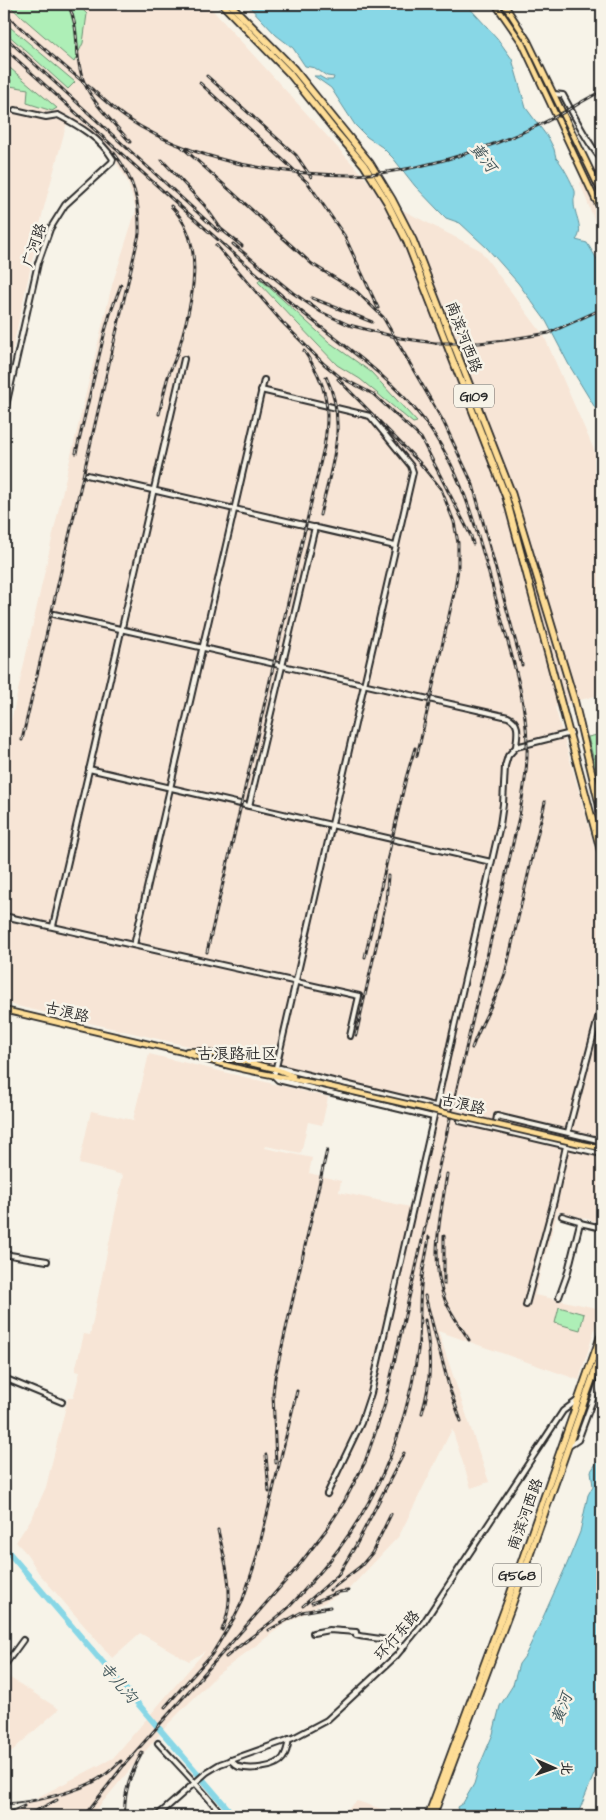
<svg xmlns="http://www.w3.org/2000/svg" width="606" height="1820" font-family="'Architects Daughter','LXGW WenKai TC',sans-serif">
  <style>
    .built { fill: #f7e5d6 }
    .green { fill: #aeefb7; stroke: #6c8d71 }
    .water { fill: #88d7e6; stroke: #63929b }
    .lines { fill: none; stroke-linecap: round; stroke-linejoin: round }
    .river { stroke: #88d7e6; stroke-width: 6 }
    .minor-casing { stroke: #2b2b2b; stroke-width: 8 }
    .major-casing { stroke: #2b2b2b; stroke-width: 8 }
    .highway-casing { stroke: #2b2b2b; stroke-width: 9 }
    .minor { stroke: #f7f3e8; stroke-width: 4 }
    .major { stroke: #fedd96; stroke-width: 4.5 }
    .highway { stroke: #fedd96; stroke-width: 5.5 }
    .rail-casing { stroke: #2b2b2b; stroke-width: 3 }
    .rail { stroke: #f7f3e8; stroke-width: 1; stroke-dasharray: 4; stroke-linecap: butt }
    .major-bridge-casing { stroke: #2b2b2b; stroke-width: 8; stroke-linecap: butt }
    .major-bridge { stroke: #fedd96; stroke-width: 4.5 }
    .labels { text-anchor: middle; stroke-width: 5; stroke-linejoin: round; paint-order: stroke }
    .shield { fill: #f7f3e8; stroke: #686764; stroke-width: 1 }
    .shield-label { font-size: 14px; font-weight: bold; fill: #2b2b2b }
    .street-label { font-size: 15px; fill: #2b2b2b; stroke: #f7f3e8 }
    .water-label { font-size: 16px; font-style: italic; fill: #42565a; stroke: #f7f3e8 }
    .neighbourhood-label { font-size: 16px; fill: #2b2b2b; stroke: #f7f3e8 }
  </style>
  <rect width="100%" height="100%" fill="#f7f3e8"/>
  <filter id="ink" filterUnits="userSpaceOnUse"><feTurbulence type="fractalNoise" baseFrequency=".02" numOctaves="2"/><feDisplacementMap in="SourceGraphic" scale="10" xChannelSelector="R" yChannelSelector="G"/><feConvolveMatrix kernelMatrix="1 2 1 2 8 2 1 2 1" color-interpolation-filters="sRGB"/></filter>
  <g filter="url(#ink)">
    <!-- built -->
    <g class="built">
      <path d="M4,4H207L387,202L480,250L544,336L602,468V694L555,707L602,873V1223L558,1211L541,1269L535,1295L601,1309L579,1380L438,1331L489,1482L471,1488L452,1429L399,1536L349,1589L283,1625L218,1674L168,1724L91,1816H4V1815L113,1758L205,1651L189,1661L140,1633L112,1658L38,1572L27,1554L16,1542L33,1516L46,1487L68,1398H73L80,1372L75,1371L84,1334L90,1335L123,1175L79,1164L91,1111L133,1120L149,1054L328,1097L322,1125L308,1122L301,1153L266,1146L265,1148L312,1158L309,1173L341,1181L339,1192L410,1207L433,1103L4,1003V753L67,472L112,285L136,210L127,180L111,154L69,115L43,211L4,388Z"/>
      <path d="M602,159V240L580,183Z"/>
      <path d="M4,1674L59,1709L4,1758Z"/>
      <path d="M357,1801L403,1816H339Z"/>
    </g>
    <!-- green -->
    <g class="green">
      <path d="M7,4H77L87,14L83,43L74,62Z"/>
      <path d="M4,22L75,82L68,89L4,31Z"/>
      <path d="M4,63L57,108L52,111L27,103L28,89L10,86L11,80L4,78Z"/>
      <path d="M260,279L329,342L371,372L417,422L413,423L360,379L337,365L258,282Z"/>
      <path d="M602,734V793L588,737Z"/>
      <path d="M559,1307L584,1314L580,1330L555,1323Z"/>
    </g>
    <!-- water -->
    <g class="water">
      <path d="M247,4H466L497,38L512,59L526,108L549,139L554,149L556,158C562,163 572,183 575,191C576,195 573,199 574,203C574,214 585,230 576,240L587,243L602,267V419L569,365L546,321L518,283L487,248L460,223L446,218L438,210L415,186L393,158L382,147L367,137L355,125L331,88L314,76H319L326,80H333L334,77L327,76L315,68L305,66L293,48L276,35Z"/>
      <path d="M602,1455V1755L577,1816H459L457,1807L463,1803L474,1784L479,1767L493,1734L500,1706L513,1685L519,1664L525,1656L535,1635L567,1564L580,1532L588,1495L593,1486L591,1471Z"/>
    </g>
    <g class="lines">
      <!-- river -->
      <path class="river" d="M4,1547L234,1816"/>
      <!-- minor casing -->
      <g class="minor-casing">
        <g id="minor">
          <path d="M554,94L563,95C575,117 586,141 602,160"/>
          <path d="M261,390L370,416L411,466L413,472L274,1076L278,1080L433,1117"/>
          <path d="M4,415L38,263L50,229L65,205L112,162L113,159C100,138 79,126 58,115L46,117L15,110"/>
          <path d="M87,475L395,546"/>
          <path d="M54,614L508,717C521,723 517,735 516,747"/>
          <path d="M89,769L491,862"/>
          <path d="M249,806L315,527"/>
          <path d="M4,916L359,996L350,1036"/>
          <path d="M53,926L184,359"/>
          <path d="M134,945L264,380"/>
          <path d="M276,1069L280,1068L435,1106"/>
          <path d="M460,1121L602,1154"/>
          <path d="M495,1127L497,1116L602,1141"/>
          <path d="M568,1132L602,1003"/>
          <path d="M562,1216L579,1221L580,1223"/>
          <path d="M4,1254L47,1261"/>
          <path d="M559,1297L567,1275L580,1223L602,1228"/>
          <path d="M526,1305L554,1201L566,1146"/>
          <path d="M4,1378L62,1402"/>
          <path d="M569,1446L578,1440L600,1380"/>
          <path d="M327,1494L361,1423L371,1393L500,825L503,804L505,766L508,756L516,747L571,733"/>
          <path d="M313,1633L329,1630L356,1632V1635L360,1636C376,1639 390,1638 403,1648"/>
          <path d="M4,1666L23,1640"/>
          <path d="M158,1743C180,1767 203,1790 223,1816"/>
          <path d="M230,1760C233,1762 236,1766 239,1767C251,1770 276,1768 283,1758C287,1752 288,1745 289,1739"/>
          <path d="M157,1816L207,1772L220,1764L293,1738L327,1720L396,1656L424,1622L563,1411L578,1400"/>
        </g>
      </g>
      <!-- major casing -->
      <g class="major-casing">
        <g id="major">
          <path d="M495,4L522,43L595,199L602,211"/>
          <path d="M504,4L528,41L602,194"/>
          <path d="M4,1010L183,1052C226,1068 273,1075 319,1084"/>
          <path d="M187,1051H200L276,1069L293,1076"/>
          <path d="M581,1144L602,1148"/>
        </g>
      </g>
      <!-- highway casing -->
      <g class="highway-casing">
        <g id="highway">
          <path d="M222,4L289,73L336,132L364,165L387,202L407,242L506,497L602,856"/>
          <path d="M230,4L294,69L370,163L392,199L413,240L512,494L574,699L602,816"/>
          <path d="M428,1816L508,1600L602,1332"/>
          <path d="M433,1816L511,1608L602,1351"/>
        </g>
      </g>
      <!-- minor -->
      <use href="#minor" class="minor"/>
      <!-- major -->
      <use href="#major" class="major"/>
      <!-- highway -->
      <use href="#highway" class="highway"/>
      <!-- rail casing -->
      <g class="rail-casing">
        <g id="rail">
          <path d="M68,4C79,26 75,46 80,69C86,99 111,119 130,142"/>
          <path d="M4,13C33,39 62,65 93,90C103,99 114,109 125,117C165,144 216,161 263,168C291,172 321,175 349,175C412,174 483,151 539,125C559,116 577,104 596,94"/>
          <path d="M4,36L218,231"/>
          <path d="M4,48C95,130 186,213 279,293C327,335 384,369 423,419C467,476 481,547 500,614C512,657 526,699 527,744C528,768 523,793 519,817L384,1407L365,1462L344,1502L326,1530L296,1569L124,1765L84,1816"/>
          <path d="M207,76L296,155L311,177"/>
          <path d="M200,83L308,183L344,235L378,308"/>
          <path d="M182,147L312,264L356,291L383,317L444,423L473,485L522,665"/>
          <path d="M162,160L205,206L221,229L242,246"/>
          <path d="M233,244L293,293L321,312L349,325L400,338L435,343H479L505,340L549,333L602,309"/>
          <path d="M216,245L282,322L324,364L340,377L373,394L421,438L471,536L473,544"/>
          <path d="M312,298L372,322"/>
          <path d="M338,379L419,462L441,489L454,522L458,543V568L455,589L417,756"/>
          <path d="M159,414C162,403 164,391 167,380C170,369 176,359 179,348C192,302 208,244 171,206"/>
          <path d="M76,453L105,331L110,314L121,285"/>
          <path d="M320,515C331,468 349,423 326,377"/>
          <path d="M22,740L139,234C140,201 134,179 114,153"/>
          <path d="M207,952L324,447C331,407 327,384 304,351"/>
          <path d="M365,957L406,778L415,748"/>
          <path d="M356,1035L386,902L388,876"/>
          <path d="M472,1048C481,1022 496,1000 505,974L545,802"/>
          <path d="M447,1174C441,1215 429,1259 445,1300C451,1314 461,1327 469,1340"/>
          <path d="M444,1284V1236"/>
          <path d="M425,1296L450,1390L461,1421"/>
          <path d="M422,1413C432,1381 431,1353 425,1320"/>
          <path d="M266,1455L269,1492"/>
          <path d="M276,1463L273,1394L275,1377L327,1150"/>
          <path d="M218,1530C225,1562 237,1598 222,1630"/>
          <path d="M330,1590L361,1566L372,1553L391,1514"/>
          <path d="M312,1603L339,1592L348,1591"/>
          <path d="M303,1606L338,1575L356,1545L404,1453"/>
          <path d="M269,1630L302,1612L330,1607"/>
          <path d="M226,1657C246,1640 268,1626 288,1608C298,1598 307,1587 316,1577C374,1511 405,1437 418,1350C421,1328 419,1307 421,1286C422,1270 427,1253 429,1237"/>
          <path d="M165,1707L212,1654L234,1618L242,1602L256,1560L297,1391"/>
          <path d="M4,1804C31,1803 81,1792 103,1776C110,1772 115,1766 121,1761"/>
          <path d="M4,1815L24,1806"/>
          <path d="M26,1816L57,1800"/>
          <path d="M125,1816C123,1793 131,1773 142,1753"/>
        </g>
      </g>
      <!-- rail -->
      <use href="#rail" class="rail"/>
      <!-- major-bridge casing -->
      <g class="major-bridge-casing">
        <path id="major-bridge" d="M319,1084L581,1144"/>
      </g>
      <!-- major-bridge -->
      <use href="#major-bridge" class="major-bridge"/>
    </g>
  </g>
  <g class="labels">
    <!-- shield labels -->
    <g class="shield">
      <rect x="454" y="384.5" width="40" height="23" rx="4"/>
      <rect x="493" y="1563.5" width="48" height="23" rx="4"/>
    </g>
    <g class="shield-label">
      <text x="474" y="401">G109</text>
      <text x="517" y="1580">G568</text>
    </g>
    <!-- street labels -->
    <g class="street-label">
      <text transform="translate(34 245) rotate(-71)" y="5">广河路</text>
      <text transform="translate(464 337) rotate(69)" y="5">南滨河西路</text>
      <text transform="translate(67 1012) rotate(13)" y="5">古浪路</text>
      <text transform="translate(463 1104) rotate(13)" y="5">古浪路</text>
      <text transform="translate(525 1514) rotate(-70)" y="5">南滨河西路</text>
      <text transform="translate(397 1635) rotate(-49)" y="5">环行东路</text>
    </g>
    <!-- water labels -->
    <g class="water-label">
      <text transform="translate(484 157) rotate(52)" y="6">黄河</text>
      <text transform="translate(119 1682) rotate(49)" y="6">寺儿沟</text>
      <text transform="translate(561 1708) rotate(-69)" y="6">黄河</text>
    </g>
    <!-- neighbourhood labels -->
    <g class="neighbourhood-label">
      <text x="237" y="1059">古浪路社区</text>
    </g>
  </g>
  <!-- margin -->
  <rect width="606" height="1820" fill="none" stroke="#f7f3e8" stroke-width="20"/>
  <rect x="10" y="10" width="586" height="1800" fill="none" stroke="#2b2b2b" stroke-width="2" filter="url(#ink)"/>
  <!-- north arrow -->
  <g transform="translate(554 1768) rotate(92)" stroke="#f7f3e8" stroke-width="4" paint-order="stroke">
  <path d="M0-4L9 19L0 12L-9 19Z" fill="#2b2b2b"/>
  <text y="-8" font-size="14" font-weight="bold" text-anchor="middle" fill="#2b2b2b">北</text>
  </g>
</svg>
